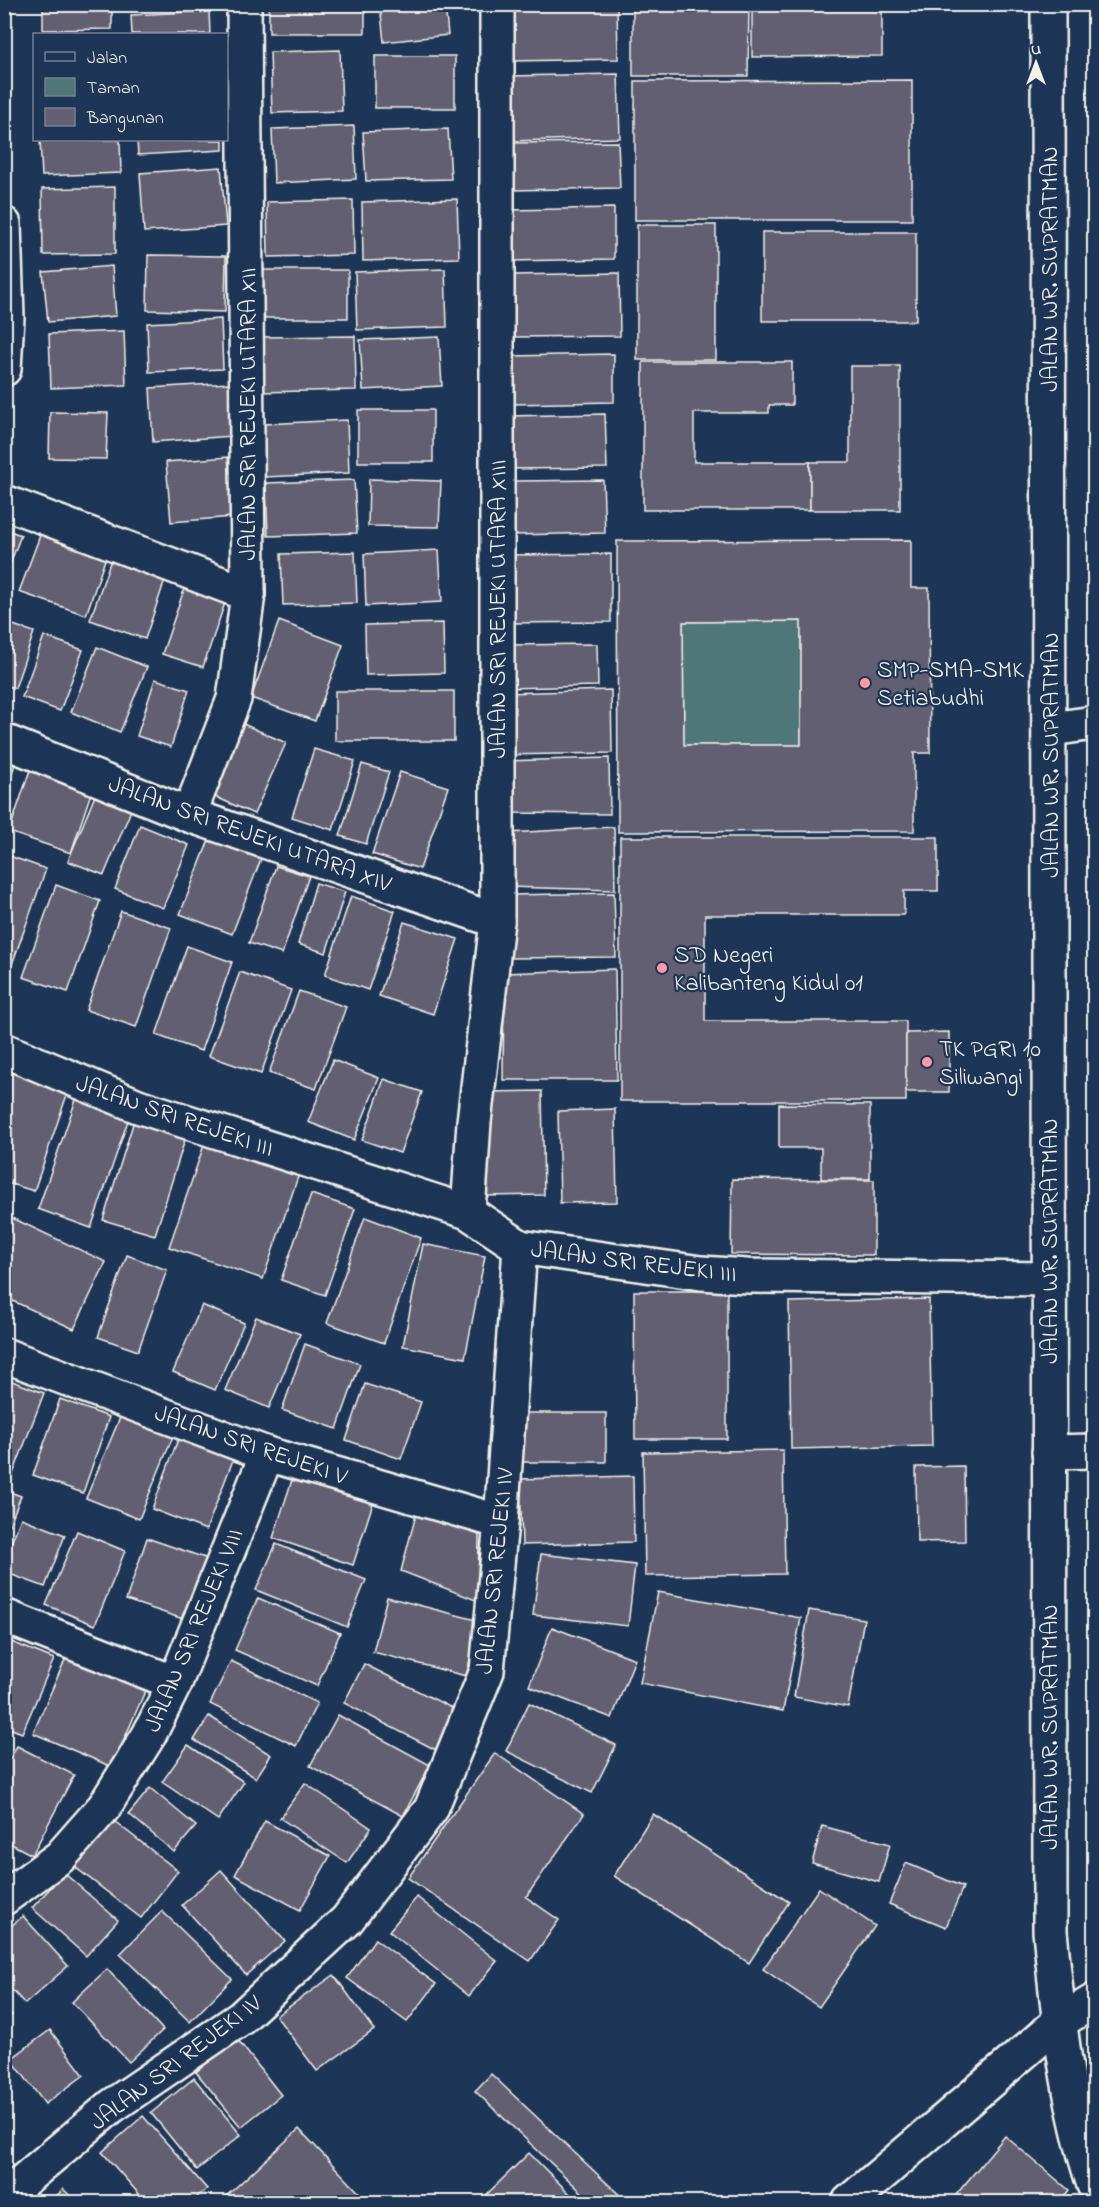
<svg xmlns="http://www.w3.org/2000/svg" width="1099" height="2207" font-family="'Indie Flower',sans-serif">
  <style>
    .park { fill: #507678; stroke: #a2b4b0; stroke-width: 1.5 }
    .building { fill: #645f73; stroke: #f4f1e8; stroke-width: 1.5; fill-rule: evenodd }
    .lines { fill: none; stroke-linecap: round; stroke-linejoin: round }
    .minor-casing { stroke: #f4f1e8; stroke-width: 38 }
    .secondary-casing { stroke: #f4f1e8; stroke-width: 38 }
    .minor { stroke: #1d3557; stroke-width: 33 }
    .secondary { stroke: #1d3557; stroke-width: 33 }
    .poi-dot { fill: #ff9aa2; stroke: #1d3557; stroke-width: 2 }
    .labels { text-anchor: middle; stroke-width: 4.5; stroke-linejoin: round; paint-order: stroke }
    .street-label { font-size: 24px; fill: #f4f1e8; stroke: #1d3557 }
    .poi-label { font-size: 24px; fill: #f4f1e8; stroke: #1d3557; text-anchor: start }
  </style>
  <rect width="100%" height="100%" fill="#1d3557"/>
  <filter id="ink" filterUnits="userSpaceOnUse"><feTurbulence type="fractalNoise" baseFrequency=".0167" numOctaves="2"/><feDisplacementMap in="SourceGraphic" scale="12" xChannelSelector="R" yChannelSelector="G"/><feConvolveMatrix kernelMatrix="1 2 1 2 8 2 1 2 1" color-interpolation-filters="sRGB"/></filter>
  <g filter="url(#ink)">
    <!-- park -->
    <path class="park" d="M801,621V745H684L683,622Z"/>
    <!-- building -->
    <g class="building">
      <path d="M43,4H112V29L43,30Z"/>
      <rect x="269" y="4" width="96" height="29"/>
      <path d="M380,4H445L448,35L384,42Z"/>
      <path d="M511,4H617L618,59L512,61Z"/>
      <path d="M633,4H749L748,76H633Z"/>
      <path d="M752,4H882V56L752,57Z"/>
      <path d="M209,11L210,34H132L131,15Z"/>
      <path d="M340,50L342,111L272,113L270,52Z"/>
      <rect x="375" y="56" width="80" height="52"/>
      <path d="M618,74L620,138L511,141L509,76Z"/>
      <path d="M912,80V220H635V81Z"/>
      <path d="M354,126L356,179L274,183L272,129Z"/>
      <path d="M448,129L451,179L366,181L363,132Z"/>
      <path d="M40,140H120L121,173L42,176Z"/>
      <path d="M137,140H223V150L138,155Z"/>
      <path d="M618,142L620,188L511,190L509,143Z"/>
      <path d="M221,167L226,226L144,232L140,173Z"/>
      <path d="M115,187V254L43,255L42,189Z"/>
      <path d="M457,199L459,258L363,261L362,202Z"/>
      <path d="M353,200L354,255L268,257L267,202Z"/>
      <path d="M614,208V259L511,261L509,210Z"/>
      <rect x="637" y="225" width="79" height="135"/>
      <rect x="762" y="232" width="154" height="89"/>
      <path d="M148,255L226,256L225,312L147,310Z"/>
      <path d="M112,266L116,316L48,322L43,272Z"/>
      <path d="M445,269L447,327L357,330L355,272Z"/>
      <rect x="256" y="270" width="92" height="48"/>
      <path d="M619,273L620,336L513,337L512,275Z"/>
      <path d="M221,319L223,369L149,372L147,323Z"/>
      <path d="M124,331L126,385L51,388L49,334Z"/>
      <path d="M355,336L356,390L258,392L257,337Z"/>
      <path d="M439,337L442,386L363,390L360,340Z"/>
      <path d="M614,354V402L512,404L511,356Z"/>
      <path d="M643,362H792V405H769V413H694V462H810V510H643Z"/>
      <path d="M850,366H900V510H810V462H850Z"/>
      <path d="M229,383L232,436L153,442L150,388Z"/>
      <rect x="358" y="410" width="75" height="52"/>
      <path d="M50,412L108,413L106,459L49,458Z"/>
      <path d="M605,414L607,468L509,469L507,416Z"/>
      <path d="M347,420L349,473L265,477L263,424Z"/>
      <path d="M228,457L233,517L171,522L166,462Z"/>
      <path d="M369,479L441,481L439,527L368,526Z"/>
      <path d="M354,480L357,533L268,536L266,483Z"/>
      <path d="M603,480L605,533L514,535L513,481Z"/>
      <path d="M45,522L110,545L86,615L19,592Z"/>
      <path d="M4,529L21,535L4,580Z"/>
      <path d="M911,540V588H929L930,753H914V831L618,832L617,541ZM801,621V745H684L683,622Z"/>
      <path d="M439,550L442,602L366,606L364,554Z"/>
      <path d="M114,551L168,571L145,639L90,620Z"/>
      <path d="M355,552L357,603L283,605L281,554Z"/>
      <path d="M611,554V622L508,623L506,555Z"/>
      <path d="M188,578L229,591L203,667L162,654Z"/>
      <path d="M279,621L343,645L315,721L251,698Z"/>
      <path d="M4,622L34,632L15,688L4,685Z"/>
      <path d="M443,623L444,673L366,675L365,625Z"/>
      <path d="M44,636L83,650L60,711L22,697Z"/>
      <path d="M597,644L598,686L506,688V645Z"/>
      <path d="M97,647L147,667L120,732L71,712Z"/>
      <path d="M155,679L189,690L171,747L137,736Z"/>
      <path d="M611,690L612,753L504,755L505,693Z"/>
      <rect x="335" y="691" width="119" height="50"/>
      <path d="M241,723L286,743L254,814L209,794Z"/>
      <path d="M314,749L355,761L333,830L292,817Z"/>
      <path d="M4,757L16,761L4,799Z"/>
      <path d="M609,758L610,814L506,813L503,761Z"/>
      <path d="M32,764L94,784L71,853L9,832Z"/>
      <path d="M362,764L389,772L366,844L340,836Z"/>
      <path d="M400,772L448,787L420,869L372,854Z"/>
      <path d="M96,793L132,808L104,875L68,861Z"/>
      <path d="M140,825L189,845L163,908L115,889Z"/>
      <path d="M614,827L615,890L506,887L509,833Z"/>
      <path d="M620,837H938V891H904V915H705V1021H906V1101H620Z"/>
      <path d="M209,840L261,859L232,934L180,914Z"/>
      <path d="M4,854L46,869L10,970L4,968Z"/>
      <path d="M276,866L309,876L282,954L249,943Z"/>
      <path d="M316,883L345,892L326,953L298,944Z"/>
      <path d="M56,885L100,901L68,992L23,977Z"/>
      <path d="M614,893L616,957L511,958L510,895Z"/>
      <path d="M351,896L395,911L368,990L325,975Z"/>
      <path d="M121,911L171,928L136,1027L86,1010Z"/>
      <path d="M404,922L458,939L433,1014L379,996Z"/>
      <path d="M187,946L232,962L201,1051L156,1035Z"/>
      <path d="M615,969L617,1080H503L504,973Z"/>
      <path d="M240,972L291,990L261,1074L209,1056Z"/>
      <path d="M299,991L346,1007L316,1089L269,1073Z"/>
      <path d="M949,1032V1092H906V1033Z"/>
      <path d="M333,1060L379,1078L354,1140L308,1122Z"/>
      <path d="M7,1062L71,1083L34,1191L4,1182V1071Z"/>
      <path d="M384,1079L422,1092L400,1153L362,1140Z"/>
      <path d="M79,1091L132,1109L91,1228L38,1209Z"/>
      <path d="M542,1091L544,1195L481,1196L480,1092Z"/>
      <path d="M779,1104L870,1105V1179H821V1148H779Z"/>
      <path d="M615,1109L617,1202L560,1203L558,1111Z"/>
      <path d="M136,1114L188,1130L155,1235L103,1220Z"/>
      <path d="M206,1139L300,1171L263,1279L169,1247Z"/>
      <path d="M732,1179L874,1180V1255L731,1254Z"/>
      <path d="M311,1194L355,1209L325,1295L281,1280Z"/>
      <path d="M10,1217L106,1262L74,1329L4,1297V1229Z"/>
      <path d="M365,1217L421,1238L384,1343L327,1323Z"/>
      <path d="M423,1244L485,1256L465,1358L403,1346Z"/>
      <path d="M127,1255L167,1270L138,1351L98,1337Z"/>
      <path d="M634,1291H727V1439H635Z"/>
      <path d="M929,1299L932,1446L791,1449L789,1302Z"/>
      <path d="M202,1305L244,1323L215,1390L173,1372Z"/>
      <path d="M256,1317L300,1334L269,1408L225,1390Z"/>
      <path d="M305,1344L360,1364L337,1429L282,1410Z"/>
      <path d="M4,1378L44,1393L8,1487L4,1486Z"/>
      <path d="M365,1384L421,1402L401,1459L346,1440Z"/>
      <path d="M60,1399L109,1417L83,1493L33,1475Z"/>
      <path d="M122,1413L174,1434L139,1519L86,1498Z"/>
      <rect x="521" y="1413" width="85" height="49"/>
      <path d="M180,1434L235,1455L206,1530L152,1509Z"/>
      <path d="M783,1450L785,1574L645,1576L643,1452Z"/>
      <path d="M964,1466L965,1541L917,1542L916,1467Z"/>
      <path d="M633,1476L634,1542L522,1545L520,1479Z"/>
      <path d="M293,1477L373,1503L353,1565L273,1538Z"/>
      <path d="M4,1490L21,1496L4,1538Z"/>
      <path d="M417,1511L479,1535L478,1601L401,1571Z"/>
      <path d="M21,1518L65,1535L45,1587L4,1572V1561Z"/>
      <path d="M77,1531L125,1551L95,1625L46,1605Z"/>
      <path d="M147,1538L208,1559L186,1620L126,1600Z"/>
      <path d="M276,1544L366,1580L347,1627L256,1590Z"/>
      <path d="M541,1554L635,1565L628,1626L533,1615Z"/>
      <path d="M658,1592L801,1618L783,1711L640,1683Z"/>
      <path d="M387,1597L480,1621L466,1676L373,1652Z"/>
      <path d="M258,1598L340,1633L317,1686L235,1650Z"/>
      <path d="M809,1610L864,1619L848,1707L794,1697Z"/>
      <path d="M552,1627L635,1659L612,1718L529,1686Z"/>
      <path d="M4,1639L54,1659L22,1733L4,1726Z"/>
      <path d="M68,1653L147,1687L112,1767L33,1733Z"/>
      <path d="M231,1661L317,1703L296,1746L210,1704Z"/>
      <path d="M364,1664L456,1710L436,1750L344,1703Z"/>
      <path d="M529,1703L616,1745L592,1793L506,1751Z"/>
      <path d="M338,1715L430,1765L403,1816L310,1766Z"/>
      <path d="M209,1716L271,1755L256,1778L194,1740Z"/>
      <path d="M188,1745L244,1782L218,1820L162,1782Z"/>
      <path d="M17,1746L74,1775L32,1855L4,1840V1770Z"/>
      <path d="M495,1753L584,1814L526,1897L559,1920L530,1961L408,1878Z"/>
      <path d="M305,1783L371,1828L347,1863L280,1818Z"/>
      <path d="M150,1788L196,1826L174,1852L129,1814Z"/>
      <path d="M653,1814L789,1902L749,1963L614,1876Z"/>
      <path d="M109,1817L178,1871L141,1918L71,1864Z"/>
      <path d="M265,1821L330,1856L300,1910L235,1875Z"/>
      <path d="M822,1826L890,1844L879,1882L812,1863Z"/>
      <path d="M906,1863L963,1887L946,1927L889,1904Z"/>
      <path d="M221,1870L285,1941L246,1975L182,1905Z"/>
      <path d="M64,1873L118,1920L86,1956L32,1908Z"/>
      <path d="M819,1888L875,1926L819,2007L763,1969Z"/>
      <path d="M417,1897L497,1961L469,1996L389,1931Z"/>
      <path d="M162,1911L232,1979L190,2022L120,1954Z"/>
      <path d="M23,1916L68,1966L25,2004L4,1981V1932Z"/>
      <path d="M375,1939L436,1984L407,2022L347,1978Z"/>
      <path d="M107,1969L163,2030L129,2062L72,2002Z"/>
      <path d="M334,1975L374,2030L317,2071L276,2016Z"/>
      <path d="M4,2007L12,2015L4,2021Z"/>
      <path d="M50,2030L84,2075L45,2104L11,2059Z"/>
      <path d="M237,2039L281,2095L241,2127L196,2072Z"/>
      <path d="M491,2074L627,2202H592L475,2091Z"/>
      <path d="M194,2078L241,2135L197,2170L151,2113Z"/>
      <path d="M143,2116L207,2189L191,2202H146L102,2152Z"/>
      <path d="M299,2129L368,2202H220Z"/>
      <path d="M1005,2136L1069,2190L1059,2202H950Z"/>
      <path d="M529,2153L578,2202H485L482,2199Z"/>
      <path d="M63,2189L77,2202H51Z"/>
    </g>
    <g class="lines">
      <!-- minor casing -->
      <g class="minor-casing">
        <g id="minor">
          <path d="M4,224L7,317L4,369"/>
          <path d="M4,502L248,594"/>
          <path d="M1051,729L1094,723"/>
          <path d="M4,741L189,815L497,921"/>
          <path d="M189,815L234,699L248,594L244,4"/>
          <path d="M4,1050L138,1106L468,1212L520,1247L701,1273L747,1276L1049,1279"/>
          <path d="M468,1212L474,1122L497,921V4"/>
          <path d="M4,1355L267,1454L501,1522"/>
          <path d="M4,1616L175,1683"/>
          <path d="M4,1898L60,1857L104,1807L149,1735L175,1683L267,1454"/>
          <path d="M4,2197L112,2106L241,2018L347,1920L431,1809L487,1671L501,1522L520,1247"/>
          <path d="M849,2202L1059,2022L1094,2001"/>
        </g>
      </g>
      <!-- secondary casing -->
      <g class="secondary-casing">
        <g id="secondary">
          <path d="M1048,4L1050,1931C1058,2016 1067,2105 1094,2185"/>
          <path d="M1049,1452L1094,1451"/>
        </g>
      </g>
      <!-- minor -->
      <use href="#minor" class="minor"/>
      <!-- secondary -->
      <use href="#secondary" class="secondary"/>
    </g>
  </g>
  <!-- markers -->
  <g class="poi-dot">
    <circle cx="865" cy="683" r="6"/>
    <circle cx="662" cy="968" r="6"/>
    <circle cx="927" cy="1062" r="6"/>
  </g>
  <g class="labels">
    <!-- street labels -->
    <g class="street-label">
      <text transform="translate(1049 269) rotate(-90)" y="8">JALAN WR. SUPRATMAN</text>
      <text transform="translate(247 414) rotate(-90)" y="8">JALAN SRI REJEKI UTARA XII</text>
      <text transform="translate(497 609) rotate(-90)" y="8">JALAN SRI REJEKI UTARA XIII</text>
      <text transform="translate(1050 755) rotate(-90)" y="8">JALAN WR. SUPRATMAN</text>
      <text transform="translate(250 833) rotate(20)" y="8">JALAN SRI REJEKI UTARA XIV</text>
      <text transform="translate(175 1115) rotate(19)" y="8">JALAN SRI REJEKI III</text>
      <text transform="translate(1049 1241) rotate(-90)" y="8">JALAN WR. SUPRATMAN</text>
      <text transform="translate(634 1261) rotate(7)" y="8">JALAN SRI REJEKI III</text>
      <text transform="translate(251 1444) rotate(19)" y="8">JALAN SRI REJEKI V</text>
      <text transform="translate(494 1571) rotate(-84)" y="8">JALAN SRI REJEKI IV</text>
      <text transform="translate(193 1630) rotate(-67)" y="8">JALAN SRI REJEKI VIII</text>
      <text transform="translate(1049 1727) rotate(-90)" y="8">JALAN WR. SUPRATMAN</text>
      <text transform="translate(175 2062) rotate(-37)" y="8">JALAN SRI REJEKI IV</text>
    </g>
    <!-- poi labels -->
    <g class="poi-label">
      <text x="877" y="677">SMP-SMA-SMK<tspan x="877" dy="28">Setiabudhi</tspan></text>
      <text x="674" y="962">SD Negeri<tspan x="674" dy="28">Kalibanteng Kidul 01</tspan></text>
      <text x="939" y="1056">TK PGRI 10<tspan x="939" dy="28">Siliwangi</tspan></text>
    </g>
  </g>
  <!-- margin -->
  <rect width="1099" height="2207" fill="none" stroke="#1d3557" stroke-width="24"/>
  <rect x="12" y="12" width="1075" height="2183" fill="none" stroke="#f4f1e8" stroke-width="2" filter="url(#ink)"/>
  <!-- legend -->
  <rect x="33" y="33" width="195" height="108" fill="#1d3557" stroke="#738091" stroke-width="1.5"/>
  <rect x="45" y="52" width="30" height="9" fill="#1d3557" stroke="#738091" stroke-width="1.5"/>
  <text x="87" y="63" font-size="18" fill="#f4f1e8">Jalan</text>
  <rect x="45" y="78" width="30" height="18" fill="#507678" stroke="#738091" stroke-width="1.5"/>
  <text x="87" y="93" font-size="18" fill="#f4f1e8">Taman</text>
  <rect x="45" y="108" width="30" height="18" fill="#645f73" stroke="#738091" stroke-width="1.5"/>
  <text x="87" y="123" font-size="18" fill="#f4f1e8">Bangunan</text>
  <!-- north arrow -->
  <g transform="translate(1036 63)" stroke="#1d3557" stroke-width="4.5" paint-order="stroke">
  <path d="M0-4.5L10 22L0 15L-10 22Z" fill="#f4f1e8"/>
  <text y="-9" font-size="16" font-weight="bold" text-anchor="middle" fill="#f4f1e8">U</text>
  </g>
</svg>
